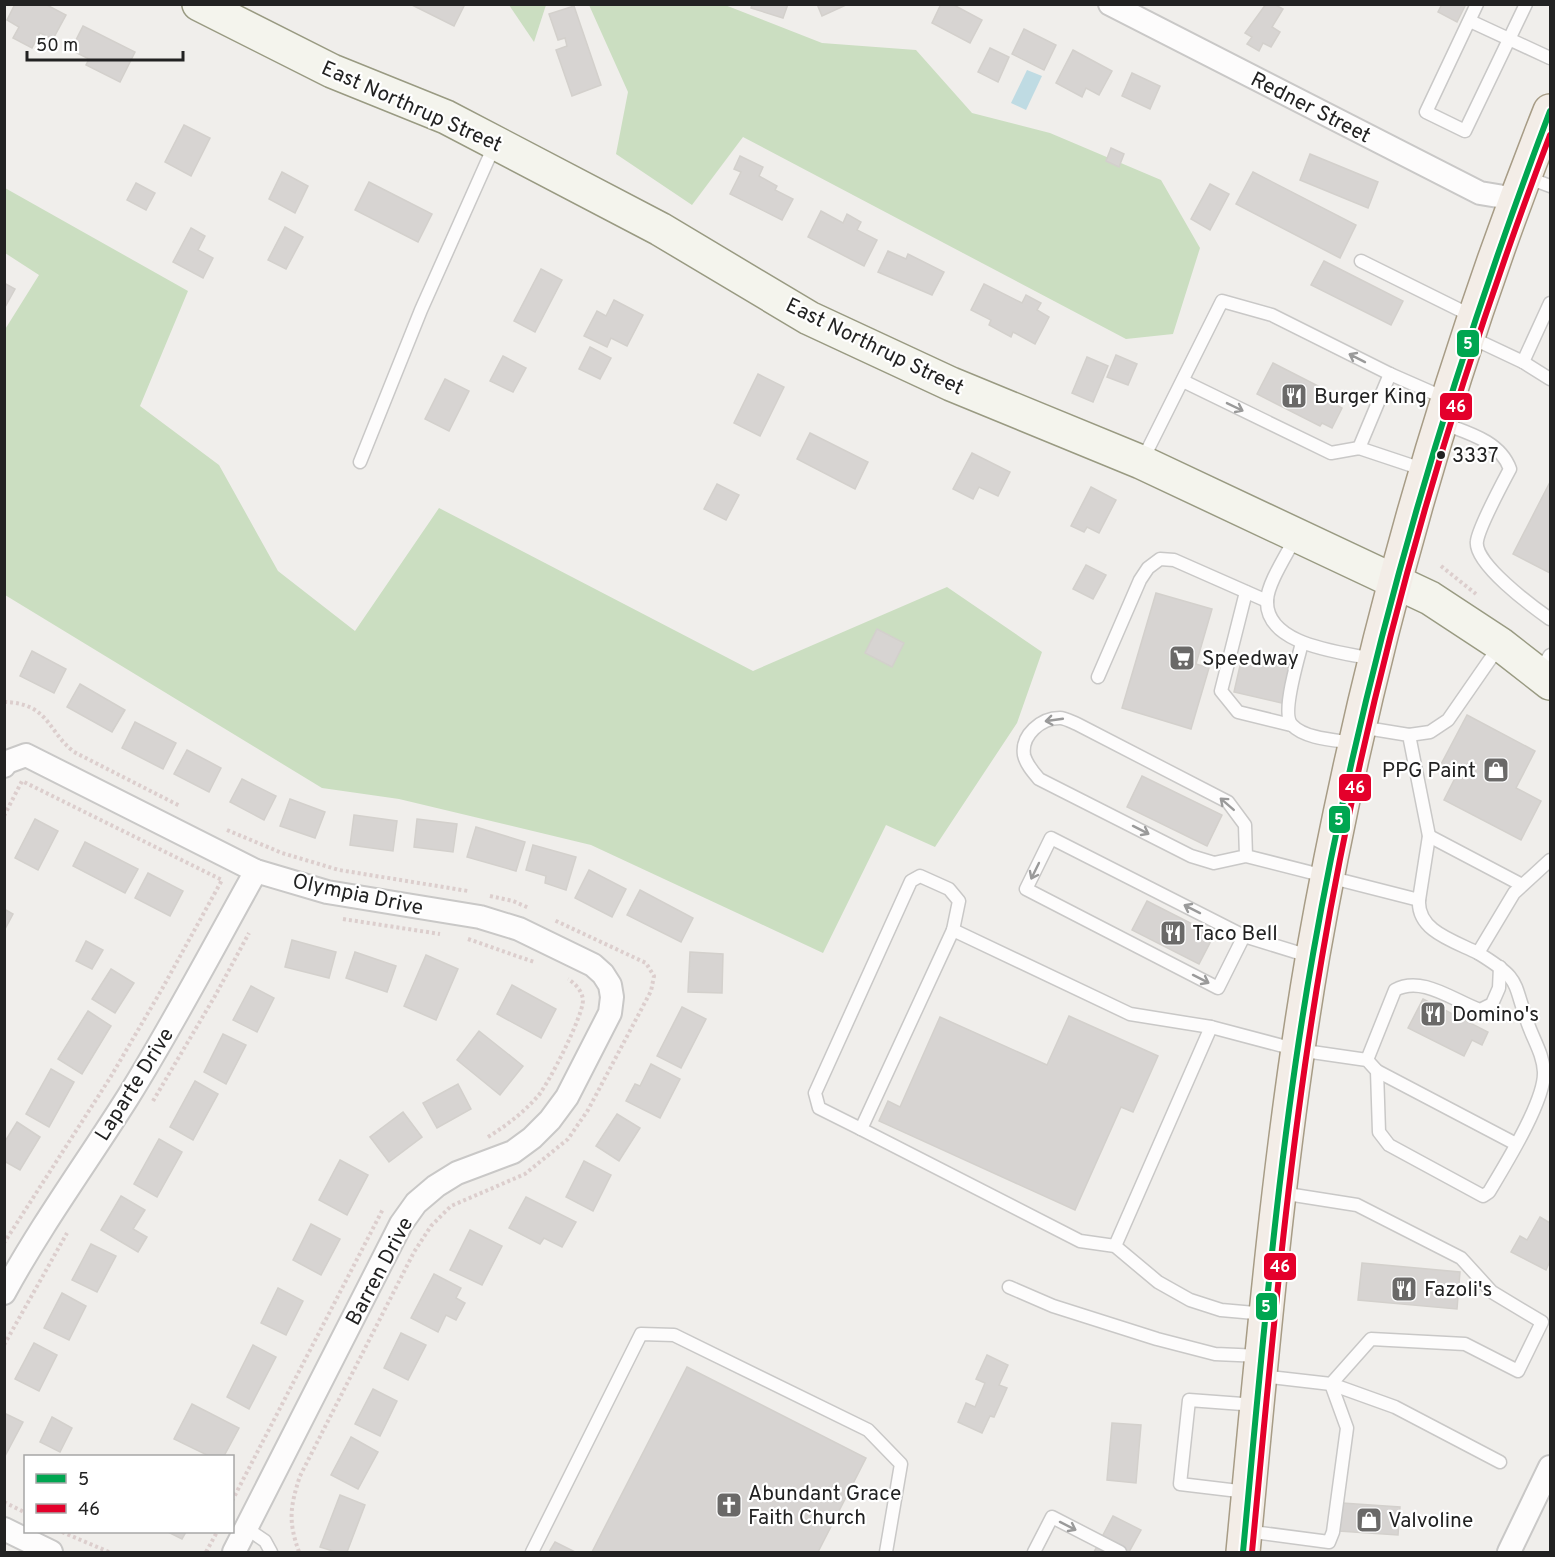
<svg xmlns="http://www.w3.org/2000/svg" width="1555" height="1557" font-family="Overpass,sans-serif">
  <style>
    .forest { fill: #cbdec1 }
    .water { fill: #bfdbe3 }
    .building { fill: #d7d4d2; stroke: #d3d0cc; stroke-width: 1.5 }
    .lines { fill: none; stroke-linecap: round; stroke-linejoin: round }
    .lane-casing { stroke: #c9c8c7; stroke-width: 15 }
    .street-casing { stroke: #c9c8c7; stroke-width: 26 }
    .secondary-casing { stroke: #999a82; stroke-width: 36 }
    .primary-casing { stroke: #a79c86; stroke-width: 36 }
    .path { stroke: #dccecd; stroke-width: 4; stroke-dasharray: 3 3; stroke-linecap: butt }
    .lane { stroke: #fdfcfc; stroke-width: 12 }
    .street { stroke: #fdfcfc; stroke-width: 22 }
    .secondary { stroke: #f4f4ed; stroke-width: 33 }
    .primary { stroke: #f3ede7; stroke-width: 33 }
    .bus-1-casing { stroke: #fff; stroke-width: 10 }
    .bus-2-casing { stroke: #fff; stroke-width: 10 }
    .bus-1 { stroke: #00a651; stroke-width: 6 }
    .bus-2 { stroke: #e4002b; stroke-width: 6 }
    .oneway { stroke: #9a9a9a }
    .bus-dot { fill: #222; stroke: #fff; stroke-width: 2 }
    .labels { text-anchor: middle; stroke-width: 4.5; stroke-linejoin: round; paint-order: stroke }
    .bus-label { font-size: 20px; fill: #222; stroke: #fff; text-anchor: start }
    .street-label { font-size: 21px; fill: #222; stroke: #fff }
    .poi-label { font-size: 21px; fill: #222; stroke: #fff; text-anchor: start }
    .line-badge { stroke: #fff; stroke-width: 2 }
    .badge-label { font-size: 16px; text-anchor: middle; font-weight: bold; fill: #fff }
  </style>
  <rect width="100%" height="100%" fill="#f0eeeb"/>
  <!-- forest -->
  <g class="forest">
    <path d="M509,5H546L534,42Z"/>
    <path d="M589,5H725L822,43L916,50L972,113L1050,133L1161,180L1200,248L1173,334L1126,339L743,137L692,205L616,154L628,92Z"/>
    <path d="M5,188L188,291L140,406L219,465L278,571L355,631L439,508L753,671L947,587L1042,652L1017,723L935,847L886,825L823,953L591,845L399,799L322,788L5,595L4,331L39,275L5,253Z"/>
  </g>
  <!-- water -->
  <path class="water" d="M1027,70L1042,76L1026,110L1011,103Z"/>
  <!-- building -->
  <g class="building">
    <path d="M15,4H45L66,15L53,39L40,33L32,48L13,38L19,27L7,20Z"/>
    <path d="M410,4H465L454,26Z"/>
    <path d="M752,4H788L783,18L751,8Z"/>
    <path d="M817,4H848L822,16Z"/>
    <path d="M941,4H952L982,20L970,43L932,23Z"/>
    <path d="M1266,4H1274L1283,9L1272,27L1280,32L1271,47L1263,43L1259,51L1247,44L1252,37L1245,33Z"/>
    <path d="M1442,4H1466L1457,22L1438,12Z"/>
    <path d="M574,6L601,85L572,96L556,50L567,46L565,38L558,40L549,14Z"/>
    <path d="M83,26L135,52L120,82L86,65L89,59L71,50Z"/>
    <path d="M1024,29L1056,45L1044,70L1012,54Z"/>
    <path d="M990,48L1009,57L998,82L978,72Z"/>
    <path d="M1073,50L1112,71L1099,95L1086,88L1082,97L1056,83Z"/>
    <path d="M1132,73L1160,86L1150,109L1122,96Z"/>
    <path d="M184,125L210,138L191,176L165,162Z"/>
    <path d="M1111,148L1124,154L1119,167L1106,161Z"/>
    <path d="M1310,154L1378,182L1368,208L1300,180Z"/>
    <path d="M740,156L763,167L759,176L777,186L775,190L793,199L782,220L730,194L741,172L734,169Z"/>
    <path d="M282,172L308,186L295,213L269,199Z"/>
    <path d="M1253,172L1356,225L1340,258L1236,204Z"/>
    <path d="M369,182L432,214L418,242L355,210Z"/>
    <path d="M136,183L155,193L146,210L127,200Z"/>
    <path d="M1210,184L1229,194L1210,230L1191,219Z"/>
    <path d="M821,211L843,223L847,214L861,222L857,230L877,240L864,266L808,237Z"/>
    <path d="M285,227L303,237L286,269L268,260Z"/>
    <path d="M191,228L205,236L198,250L213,258L203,278L173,262Z"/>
    <path d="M888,251L906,259L908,254L944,272L932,295L878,272Z"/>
    <path d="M1324,261L1403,301L1391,325L1311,285Z"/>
    <path d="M541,269L562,280L535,332L514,321Z"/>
    <path d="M4,283L15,289L4,309Z"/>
    <path d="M984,284L1022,303L1026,295L1041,303L1037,310L1049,317L1035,344L1013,332L1011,337L989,325L991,320L971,310Z"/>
    <path d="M614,300L643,315L627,346L611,338L607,347L584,336L597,311L606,316Z"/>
    <path d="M590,347L611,358L600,379L579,369Z"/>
    <path d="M1116,355L1137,364L1128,385L1107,377Z"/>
    <path d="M503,356L526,368L513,392L490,381Z"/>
    <path d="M1087,357L1108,366L1093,402L1072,393Z"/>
    <path d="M1273,363L1328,391L1324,398L1342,408L1332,428L1322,423L1320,426L1257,394Z"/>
    <path d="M758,374L784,387L760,436L734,423Z"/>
    <path d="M445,379L469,391L449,431L425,419Z"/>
    <path d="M810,433L868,462L855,489L797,459Z"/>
    <path d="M972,453L1010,472L998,496L979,487L973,499L953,489Z"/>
    <path d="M1550,482V573L1513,554Z"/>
    <path d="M717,484L739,495L726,520L704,509Z"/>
    <path d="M1091,487L1116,500L1099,533L1087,527L1084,532L1071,526Z"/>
    <path d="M1086,565L1106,575L1093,599L1073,589Z"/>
    <path d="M1156,593L1212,609L1196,664L1209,668L1191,729L1122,708Z"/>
    <path d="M877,629L904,643L892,667L865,653Z"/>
    <path d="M32,651L66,669L54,693L20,676Z"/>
    <path d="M1242,657L1290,668L1282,703L1234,692Z"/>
    <path d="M80,684L125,710L112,732L67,707Z"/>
    <path d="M1467,715L1535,751L1516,788L1541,801L1521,840L1444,800L1455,778L1438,770Z"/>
    <path d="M135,722L176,743L163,769L122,748Z"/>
    <path d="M187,750L221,768L209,792L174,774Z"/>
    <path d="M1142,776L1222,815L1207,846L1127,807Z"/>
    <path d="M242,779L276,796L264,820L230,802Z"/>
    <path d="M290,799L325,812L315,838L280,826Z"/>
    <path d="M354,815L397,821L393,851L350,845Z"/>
    <path d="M35,819L58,831L38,870L15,858Z"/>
    <path d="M417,819L457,824L453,852L414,847Z"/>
    <path d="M476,827L525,842L516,871L467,857Z"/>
    <path d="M85,842L138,869L125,893L73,866Z"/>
    <path d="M533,845L576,857L566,890L545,883L546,876L526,870Z"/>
    <path d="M589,870L626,889L612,917L575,898Z"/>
    <path d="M148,873L183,891L170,916L135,898Z"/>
    <path d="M640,890L693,918L681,942L627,915Z"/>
    <path d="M1147,901L1214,935L1199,964L1132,930Z"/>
    <path d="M4,909L13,914L4,931Z"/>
    <path d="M292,940L336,952L329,978L285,967Z"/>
    <path d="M86,941L103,950L92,969L76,961Z"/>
    <path d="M355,952L396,966L387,992L346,978Z"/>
    <path d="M690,952L723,954L722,993L688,992Z"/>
    <path d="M426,955L458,969L436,1020L404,1006Z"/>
    <path d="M111,969L134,983L115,1013L92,999Z"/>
    <path d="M512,985L556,1009L541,1038L497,1014Z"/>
    <path d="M251,986L274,998L257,1032L233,1020Z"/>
    <path d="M1423,999L1488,1032L1482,1045L1472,1040L1464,1056L1408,1028Z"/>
    <path d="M682,1007L706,1019L681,1068L657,1056Z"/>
    <path d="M88,1011L111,1026L82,1074L58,1059Z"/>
    <path d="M1069,1016L1158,1056L1133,1112L1121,1107L1075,1210L879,1121L888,1101L900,1107L940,1017L1047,1065Z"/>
    <path d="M479,1031L523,1066L500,1095L457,1060Z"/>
    <path d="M223,1034L246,1045L226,1084L204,1072Z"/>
    <path d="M651,1064L680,1079L660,1118L626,1101L635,1084L640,1086Z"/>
    <path d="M51,1069L74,1082L49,1127L26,1114Z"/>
    <path d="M195,1081L218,1094L193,1140L170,1127Z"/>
    <path d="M458,1084L471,1109L437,1128L423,1103Z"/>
    <path d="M403,1112L422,1137L389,1162L370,1137Z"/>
    <path d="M617,1114L640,1128L619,1161L596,1146Z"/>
    <path d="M17,1122L40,1137L20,1170L4,1161V1143Z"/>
    <path d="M159,1139L182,1152L157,1197L134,1184Z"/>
    <path d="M340,1160L368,1175L347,1215L319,1200Z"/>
    <path d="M584,1161L611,1175L593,1211L566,1197Z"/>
    <path d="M121,1196L145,1210L133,1229L147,1237L138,1252L101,1230Z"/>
    <path d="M526,1197L576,1222L562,1247L544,1238L540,1244L509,1228Z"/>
    <path d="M1540,1217L1550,1223V1261L1546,1270L1511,1252L1520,1236L1527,1240Z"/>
    <path d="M311,1224L340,1239L321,1275L293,1260Z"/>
    <path d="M470,1230L502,1246L482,1285L450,1270Z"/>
    <path d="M91,1244L116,1256L97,1292L72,1280Z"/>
    <path d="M1362,1263L1460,1272L1457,1309L1358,1300Z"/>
    <path d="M434,1274L461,1288L456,1298L465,1303L456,1320L446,1315L438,1332L411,1318Z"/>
    <path d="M278,1288L303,1301L286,1335L261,1323Z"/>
    <path d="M62,1293L86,1306L69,1340L44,1328Z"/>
    <path d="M401,1333L426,1345L408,1380L384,1368Z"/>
    <path d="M34,1343L57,1355L39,1391L15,1379Z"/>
    <path d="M253,1345L276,1357L249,1409L227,1397Z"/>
    <path d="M987,1355L1008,1365L999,1385L1007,1388L994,1417L990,1416L982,1433L958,1422L966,1403L975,1407L985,1383L976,1379Z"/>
    <path d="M687,1367L866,1458L818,1552H592Z"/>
    <path d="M373,1389L397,1401L380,1436L355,1424Z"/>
    <path d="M192,1404L239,1428L224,1456H209L174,1439Z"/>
    <path d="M4,1413L23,1422L4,1458Z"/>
    <path d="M52,1417L72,1428L60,1452L40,1442Z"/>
    <path d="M1112,1423L1141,1425L1136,1483L1107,1480Z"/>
    <path d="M351,1437L378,1452L358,1489L331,1475Z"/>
    <path d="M340,1495L365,1505L347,1552H336L320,1547Z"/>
    <path d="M1342,1503L1400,1507L1398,1535L1339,1531Z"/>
    <path d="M1113,1516L1141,1530L1129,1552H1094Z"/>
    <path d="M168,1532H186L182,1539Z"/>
    <path d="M555,1542L575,1552H549Z"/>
  </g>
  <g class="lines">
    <!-- lane casing -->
    <g class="lane-casing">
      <g id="lane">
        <path d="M1477,4L1426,112L1465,131L1526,4"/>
        <path d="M1470,21L1550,58"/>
        <path d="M1526,177L1550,186"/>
        <path d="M1361,261L1474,317"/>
        <path d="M1470,337L1523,362L1550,303"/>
        <path d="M1523,362L1550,379"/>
        <path d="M1183,381L1331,453L1359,448L1425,470"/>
        <path d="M1442,423C1468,433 1500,441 1510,469C1502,484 1479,527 1477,541C1473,563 1533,607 1550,619"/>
        <path d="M1359,448L1390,374"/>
        <path d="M1142,461L1222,301L1272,315L1390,374L1447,399"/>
        <path d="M360,462L421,310L495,144"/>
        <path d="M1296,536C1288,553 1268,582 1267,600C1265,646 1342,652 1373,659"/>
        <path d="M1246,592L1221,691L1238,712L1291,725"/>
        <path d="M1302,643C1298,659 1281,714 1292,725C1305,739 1336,740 1354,743"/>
        <path d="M1539,672L1550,655"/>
        <path d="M1098,677L1140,580L1148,568L1160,559L1174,560L1267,601"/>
        <path d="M1409,735L1430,732L1448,720L1500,645"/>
        <path d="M1429,836L1522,885"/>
        <path d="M1246,856L1245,825L1228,802L1077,724C1072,722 1065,718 1060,718C1041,718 1021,735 1024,755C1026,764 1033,772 1039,779L1191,856L1214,863L1246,856L1419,900L1429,836L1409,735L1360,727"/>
        <path d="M1419,900C1417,931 1454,941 1478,953L1514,893L1550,860"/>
        <path d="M1244,936L1218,988L1026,889L1051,838L1244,936L1312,957"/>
        <path d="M1367,1060L1395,990C1422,975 1454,1001 1480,1010L1492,1004L1499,988L1500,967"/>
        <path d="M1377,1071L1516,1144"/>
        <path d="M861,1129L819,1108L815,1093L911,881L920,876L949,889L959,901L953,930"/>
        <path d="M1115,1246L1211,1027"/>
        <path d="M1009,1287L1053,1306L1157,1339L1215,1354L1261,1356"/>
        <path d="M1266,1314L1221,1310L1190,1300L1158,1282L1115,1246L1080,1241L861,1129L953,930L1130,1014L1211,1027L1298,1050L1367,1060L1377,1071L1379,1132L1389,1145L1483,1196L1489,1192C1505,1165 1545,1101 1544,1072C1543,1054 1534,1041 1528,1024C1512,980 1522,980 1478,953"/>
        <path d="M1262,1376L1331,1384L1371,1339L1465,1344L1518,1371L1542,1322L1492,1292L1461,1258L1357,1205L1281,1193"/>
        <path d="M1331,1384L1395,1407L1500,1462"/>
        <path d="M1247,1492L1180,1484L1189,1400L1256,1405"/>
        <path d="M246,1528L265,1541L271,1552"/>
        <path d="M1246,1531L1329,1542L1333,1532L1347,1428L1331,1384"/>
        <path d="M532,1552L641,1334L674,1335L868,1430L901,1464L886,1552"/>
        <path d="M1034,1552L1052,1517L1120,1552"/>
      </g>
    </g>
    <!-- street casing -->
    <g class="street-casing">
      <g id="street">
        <path d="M1110,4L1480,193L1516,199"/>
        <path d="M4,766L7,762L26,755L256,871L327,892L480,917L519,929L593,965L603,974L610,985L612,997L610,1013L567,1097L550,1120L532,1138L513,1152L457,1173L436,1186L416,1203L401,1224L234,1552"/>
        <path d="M4,1293C41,1225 87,1162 128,1097C174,1023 214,946 256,871"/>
        <path d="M4,1529L51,1552"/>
        <path d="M1509,1552L1550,1467"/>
      </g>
    </g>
    <!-- secondary casing -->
    <g class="secondary-casing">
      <path id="secondary" d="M199,4L332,71L446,117L660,229L809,318L951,384L1141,462L1430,598L1500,644L1550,683"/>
    </g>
    <!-- primary casing -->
    <g class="primary-casing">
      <path id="primary" d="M1243,1552C1262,1353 1279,1152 1313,954C1364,666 1442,383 1550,111"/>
    </g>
    <!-- path -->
    <g class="path">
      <path d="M1441,566L1476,594"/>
      <path d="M4,702C49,703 48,732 74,752L180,806"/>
      <path d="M4,816L22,781L222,880L162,989L110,1078L4,1243"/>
      <path d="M227,830L282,853L339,870L468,891"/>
      <path d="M490,896L513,901L529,908"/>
      <path d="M343,919L440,934"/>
      <path d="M468,939L534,962"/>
      <path d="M153,1101L215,996L249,933"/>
      <path d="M488,1137C507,1125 523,1113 538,1096C549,1083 583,1016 583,1000C582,991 576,984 568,979"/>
      <path d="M4,1345L67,1233"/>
      <path d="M232,1501L383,1209"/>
      <path d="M4,1502L26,1513"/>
      <path d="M62,1532L109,1552"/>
      <path d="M206,1552L217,1532"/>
      <path d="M299,1552C288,1521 290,1507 300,1476L414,1252L431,1226L451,1206L525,1174L568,1139L588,1110L651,991L654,976L646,963L554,920"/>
    </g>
    <!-- lane -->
    <use href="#lane" class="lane"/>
    <!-- street -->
    <use href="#street" class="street"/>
    <!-- secondary -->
    <use href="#secondary" class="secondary"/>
    <!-- primary -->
    <use href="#primary" class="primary"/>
    <!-- bus-1 casing -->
    <g class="bus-1-casing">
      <path id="bus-1" d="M1243,1552C1262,1352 1278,1152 1313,954C1364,665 1446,385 1550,111"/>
    </g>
    <!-- bus-2 casing -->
    <g class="bus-2-casing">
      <path id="bus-2" d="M1252,1552C1271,1354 1288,1154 1322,957C1370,676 1449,401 1550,135"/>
    </g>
    <!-- bus-1 -->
    <use href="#bus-1" class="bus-1"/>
    <!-- bus-2 -->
    <use href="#bus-2" class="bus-2"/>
  </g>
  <!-- one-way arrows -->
  <defs><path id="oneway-shaft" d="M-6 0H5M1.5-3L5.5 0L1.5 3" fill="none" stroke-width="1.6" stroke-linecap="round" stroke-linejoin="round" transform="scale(1.5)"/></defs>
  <g class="oneway">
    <use href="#oneway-shaft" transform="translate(1357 358) rotate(-153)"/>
    <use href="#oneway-shaft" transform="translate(1235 407) rotate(26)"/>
    <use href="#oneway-shaft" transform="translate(1054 720) rotate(172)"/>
    <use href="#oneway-shaft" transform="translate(1227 804) rotate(-139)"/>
    <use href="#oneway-shaft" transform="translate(1141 830) rotate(27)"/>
    <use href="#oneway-shaft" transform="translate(1035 871) rotate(116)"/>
    <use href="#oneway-shaft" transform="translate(1192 909) rotate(-153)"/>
    <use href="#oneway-shaft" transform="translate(1201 979) rotate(27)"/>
    <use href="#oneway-shaft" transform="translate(1068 1526) rotate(27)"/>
  </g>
  <!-- icons -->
  <defs>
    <g id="restaurant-square" transform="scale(1.35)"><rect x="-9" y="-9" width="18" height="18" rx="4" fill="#6a6968" stroke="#fff"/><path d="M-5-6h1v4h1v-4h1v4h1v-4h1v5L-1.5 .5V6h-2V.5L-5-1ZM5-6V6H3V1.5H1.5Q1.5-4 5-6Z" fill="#fff"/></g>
    <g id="supermarket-square" transform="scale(1.35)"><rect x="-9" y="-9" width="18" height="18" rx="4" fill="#6a6968" stroke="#fff"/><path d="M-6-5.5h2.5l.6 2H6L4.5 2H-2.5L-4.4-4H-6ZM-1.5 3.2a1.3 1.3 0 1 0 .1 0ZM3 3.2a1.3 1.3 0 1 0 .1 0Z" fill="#fff"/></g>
    <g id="shop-square" transform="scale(1.35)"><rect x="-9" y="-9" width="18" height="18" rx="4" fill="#6a6968" stroke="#fff"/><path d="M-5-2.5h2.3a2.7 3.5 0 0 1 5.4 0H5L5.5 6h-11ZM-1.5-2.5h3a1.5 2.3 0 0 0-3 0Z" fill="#fff"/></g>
    <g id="church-square" transform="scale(1.35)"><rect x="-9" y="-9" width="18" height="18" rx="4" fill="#6a6968" stroke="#fff"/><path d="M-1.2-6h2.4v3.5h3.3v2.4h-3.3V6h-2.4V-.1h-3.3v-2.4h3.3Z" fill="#fff"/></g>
  </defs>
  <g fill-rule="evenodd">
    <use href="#restaurant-square" x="1294" y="396"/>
    <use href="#supermarket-square" x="1182" y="658"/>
    <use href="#shop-square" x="1496" y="770"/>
    <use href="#restaurant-square" x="1173" y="933"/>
    <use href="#restaurant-square" x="1433" y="1014"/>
    <use href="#restaurant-square" x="1404" y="1289"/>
    <use href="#church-square" x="729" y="1505"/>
    <use href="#shop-square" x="1369" y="1520"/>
  </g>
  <!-- markers -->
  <circle class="bus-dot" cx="1441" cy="455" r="5"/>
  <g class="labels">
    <!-- bus labels -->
    <g class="bus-label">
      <text x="1452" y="462">3337</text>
    </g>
    <!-- street labels -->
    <g class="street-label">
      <text transform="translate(412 106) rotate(24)" y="7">East Northrup Street</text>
      <text transform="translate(1311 107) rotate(27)" y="7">Redner Street</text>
      <text transform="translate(875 346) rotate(26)" y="7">East Northrup Street</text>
      <text transform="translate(358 894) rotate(12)" y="7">Olympia Drive</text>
      <text transform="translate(134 1084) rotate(-58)" y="7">Laparte Drive</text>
      <text transform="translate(379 1271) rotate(-62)" y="7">Barren Drive</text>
    </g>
    <!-- poi labels -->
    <g class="poi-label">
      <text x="1314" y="403">Burger King</text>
      <text x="1202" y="665">Speedway</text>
      <text x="1476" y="777" text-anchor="end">PPG Paint</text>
      <text x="1192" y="940">Taco Bell</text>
      <text x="1452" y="1021">Domino's</text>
      <text x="1424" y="1296">Fazoli's</text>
      <text x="748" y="1500">Abundant Grace<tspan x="748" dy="24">Faith Church</tspan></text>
      <text x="1388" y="1527">Valvoline</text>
    </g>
  </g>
  <g class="line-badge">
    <rect x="1456" y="329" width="24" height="29" rx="6" fill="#00a651"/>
    <rect x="1439" y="392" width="34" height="29" rx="6" fill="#e4002b"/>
    <rect x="1338" y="773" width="34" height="29" rx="6" fill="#e4002b"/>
    <rect x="1328" y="805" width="23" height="29" rx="6" fill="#00a651"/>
    <rect x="1263" y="1252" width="34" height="29" rx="6" fill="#e4002b"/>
    <rect x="1255" y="1292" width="23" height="29" rx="6" fill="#00a651"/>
  </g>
  <g class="badge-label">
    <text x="1468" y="349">5</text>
    <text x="1456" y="412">46</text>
    <text x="1355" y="793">46</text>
    <text x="1339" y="825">5</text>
    <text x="1280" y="1272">46</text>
    <text x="1266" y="1312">5</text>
  </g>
  <!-- border -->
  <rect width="1555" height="1557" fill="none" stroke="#222222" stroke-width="12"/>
  <!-- legend -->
  <rect x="24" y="1455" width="210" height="78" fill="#ffffff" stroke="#a7a7a7" stroke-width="1.5"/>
  <rect x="36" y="1474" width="30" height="9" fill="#00a651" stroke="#a7a7a7" stroke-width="1.5"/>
  <text x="78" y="1485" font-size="18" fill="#222222">5</text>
  <rect x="36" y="1504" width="30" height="9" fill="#e4002b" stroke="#a7a7a7" stroke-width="1.5"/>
  <text x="78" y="1515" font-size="18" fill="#222222">46</text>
  <!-- scale -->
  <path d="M27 51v9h156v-9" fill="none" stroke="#222222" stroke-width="3"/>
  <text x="36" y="51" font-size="18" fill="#222222" stroke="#ffffff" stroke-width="4.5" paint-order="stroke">50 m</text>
</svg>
